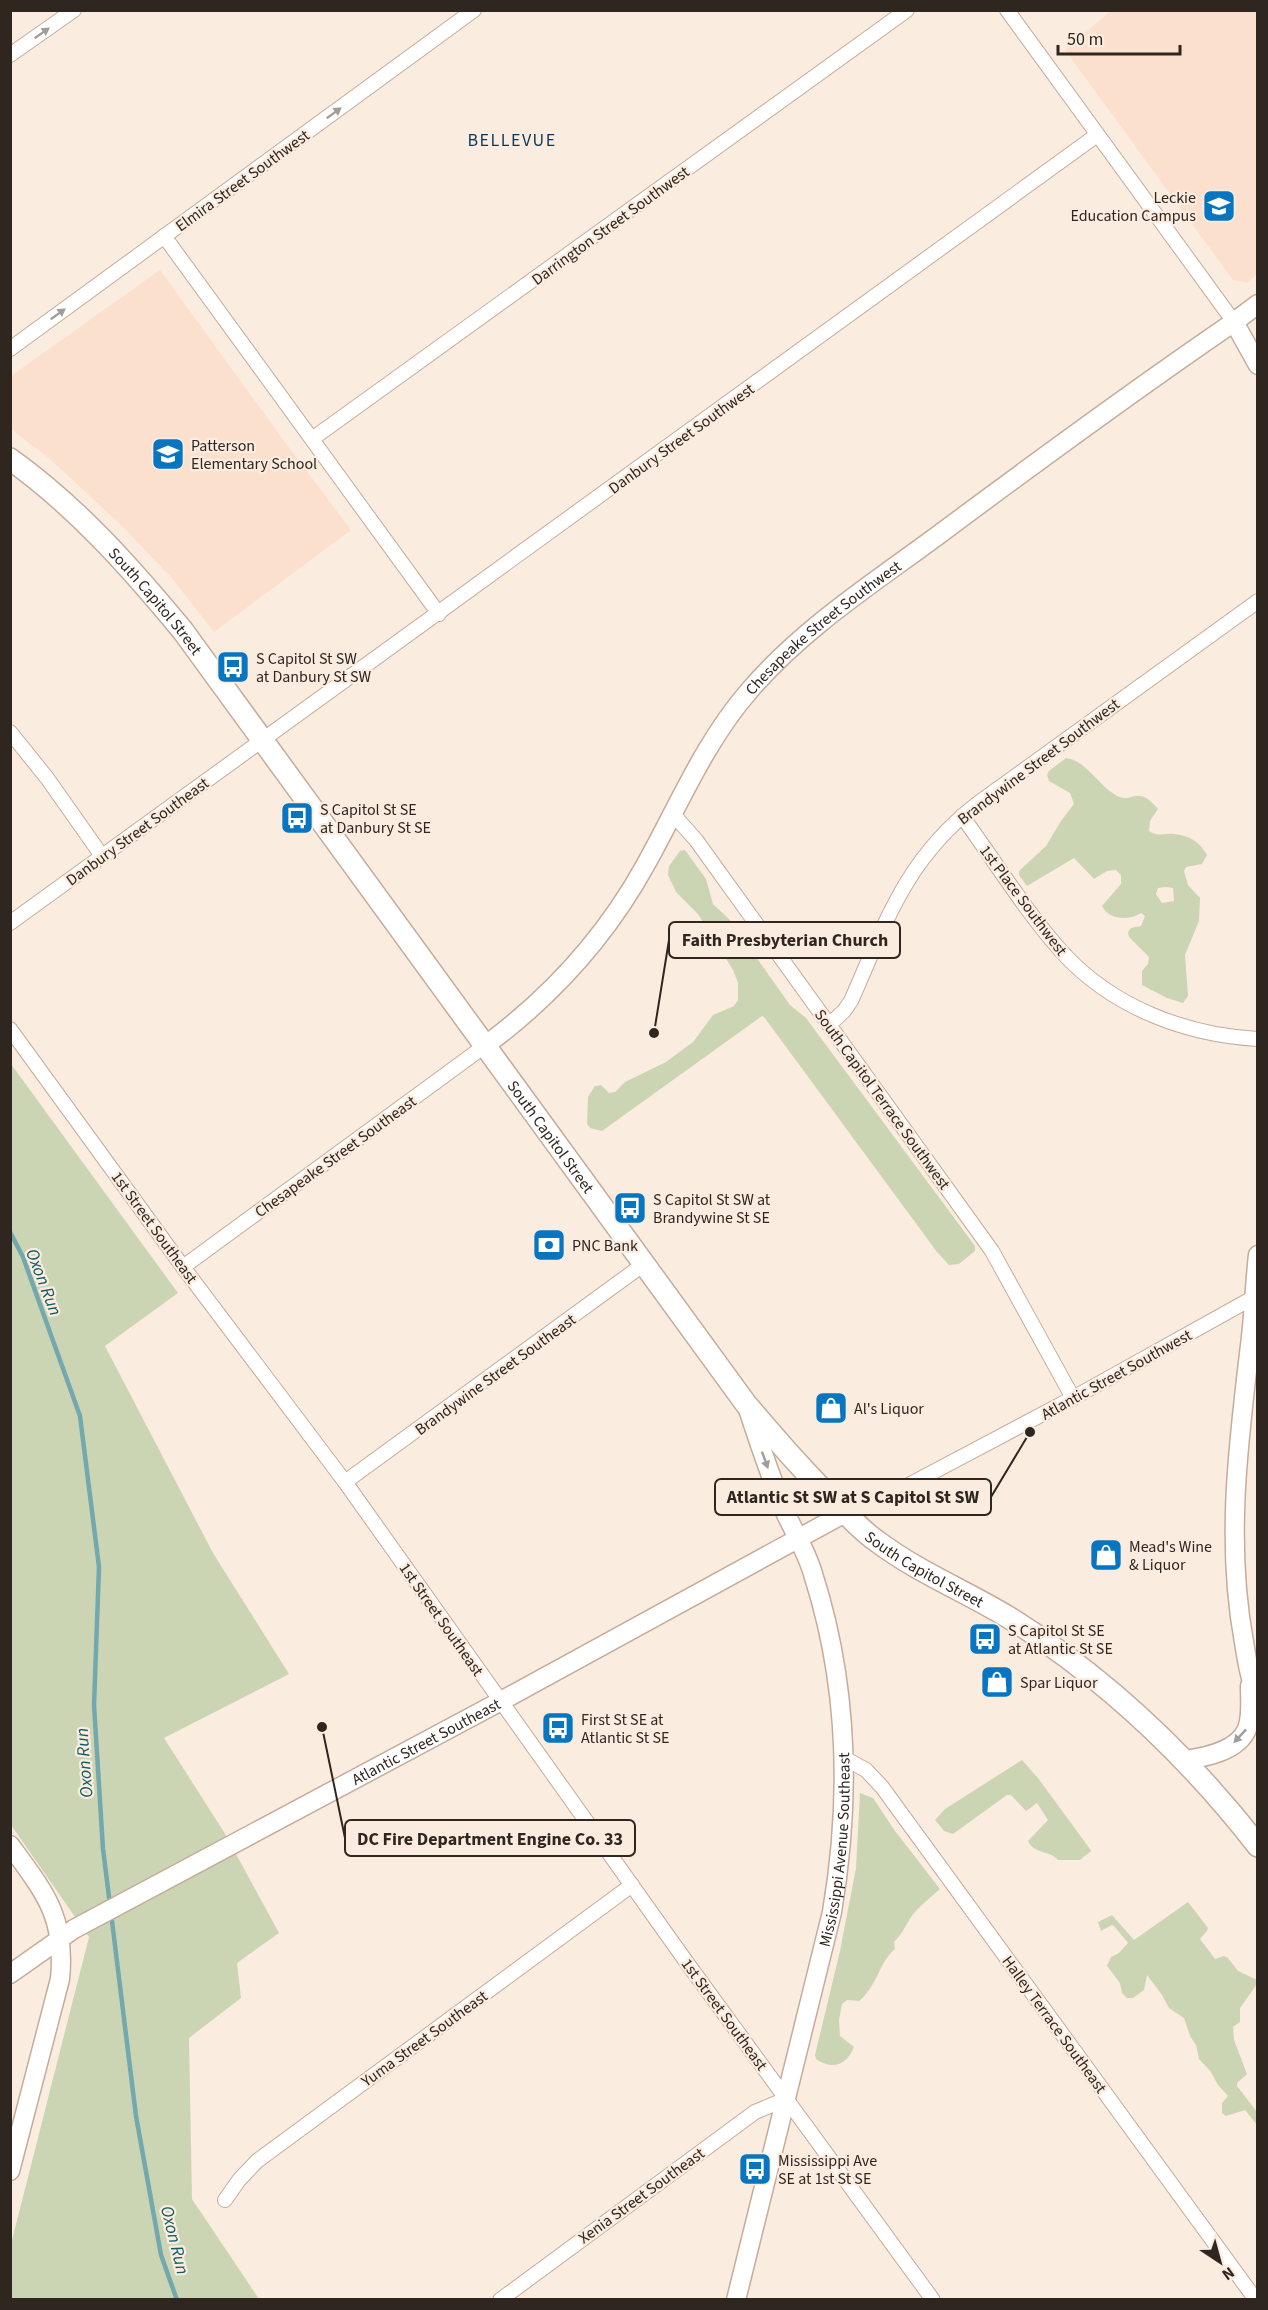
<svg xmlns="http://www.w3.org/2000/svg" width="1268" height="2310" font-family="'Source Sans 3',sans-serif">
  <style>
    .built { fill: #fbe0cd }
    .green { fill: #ccd5b3; fill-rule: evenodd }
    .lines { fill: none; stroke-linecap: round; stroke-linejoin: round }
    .stream { stroke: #73a8ae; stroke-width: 4.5 }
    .street-casing { stroke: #c5ac9a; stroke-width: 16 }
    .secondary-casing { stroke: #c5ac9a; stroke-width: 21 }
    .primary-casing { stroke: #c5ac9a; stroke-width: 24 }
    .street { stroke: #fff; stroke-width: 14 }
    .secondary { stroke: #fff; stroke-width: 18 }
    .primary { stroke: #fff; stroke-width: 21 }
    .oneway { fill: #a19d9a }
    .labels { text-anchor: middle; stroke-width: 4.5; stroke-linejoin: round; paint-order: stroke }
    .street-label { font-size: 16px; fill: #2f261f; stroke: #fbece0 }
    .poi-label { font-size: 16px; fill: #2f261f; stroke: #fbece0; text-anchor: start }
    .neighbourhood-label { font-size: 18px; letter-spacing: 1.5px; fill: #09375b; stroke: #fbece0 }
    .water-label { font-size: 18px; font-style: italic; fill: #0e5b63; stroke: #fbece0 }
    .leader { fill: none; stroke: #2f261f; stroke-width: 2 }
    .callout-dot { fill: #2f261f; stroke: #fbece0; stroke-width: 2 }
    .callout { fill: #fbece0; stroke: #2f261f; stroke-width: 2 }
    .callout-label { font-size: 18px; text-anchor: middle; font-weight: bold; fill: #2f261f }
  </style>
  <rect width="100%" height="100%" fill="#fbece0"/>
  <!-- built -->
  <g class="built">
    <path d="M1112,10L1257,11L1258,273L1248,283L1233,280L1065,50Z"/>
    <path d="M160,270L290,449L351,530L214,632L171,577L122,526L50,459L11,429V376Z"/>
  </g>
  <!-- green -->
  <g class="green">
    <path d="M1066,758C1085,760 1098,784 1114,794C1133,807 1135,782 1158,809L1150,821L1149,831C1158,837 1164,833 1174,834C1189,835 1200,842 1207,855L1202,864L1186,867L1184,871L1188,885L1200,898L1199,921L1185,955L1188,996L1183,1003L1167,998L1142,985V971L1148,964L1149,957L1129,937L1128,932L1131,928L1141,926L1145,916L1141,913C1128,921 1109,920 1102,906L1121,884V875L1116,870L1107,871L1094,879L1074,858L1027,886L1019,875V871L1046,846L1061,821L1074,804L1070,793L1049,781L1047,775L1049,771ZM1166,887L1173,888L1174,901L1162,903L1156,894L1158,888Z"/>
    <path d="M685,850L706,879L713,904L729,919L790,1005L806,1018L975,1246V1251L959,1264L949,1265L937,1252L764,1017L762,1016L602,1131L590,1128L587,1124L588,1097L595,1086L601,1085L609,1093L615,1092L625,1082L666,1062L693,1042L713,1015L734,1006L738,1000V983L733,970L698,914L676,892L668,875L669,866L680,851Z"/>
    <path d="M11,1064L178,1293L105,1346L213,1553L289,1674L164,1738L224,1832L279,1933L237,1963L241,1998L189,2038L192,2199L259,2299H11V2244L89,1937L11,1825Z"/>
    <path d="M1022,1760L1038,1778L1090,1849L1091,1851L1080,1860H1058C1050,1850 1035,1855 1028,1841L1048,1820L1037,1803L1026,1811L1011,1795H1007L953,1834L944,1831L935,1820L945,1809Z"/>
    <path d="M860,1793L873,1798L895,1831L940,1889C931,1897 921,1905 914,1913C906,1923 903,1934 894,1942L895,1949C879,1962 877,1987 859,2001L847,2000L842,2004L839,2020L840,2036L854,2047C846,2066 832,2070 816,2059L815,2055L840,1951L856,1868Z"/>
    <path d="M1188,1902L1208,1928L1207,1931L1200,1939L1215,1959L1224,1956L1228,1958L1238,1971L1257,1980V1984L1240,2008V2022L1233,2027L1234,2040L1247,2074L1237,2083V2086L1257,2112V2125L1245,2110L1226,2116L1222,2113V2103L1228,2096L1218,2085L1211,2072L1199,2059L1196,2045L1190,2036L1184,2018L1169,2008L1162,1995L1147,1975L1144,1990L1133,1998H1127L1122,1993L1120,1983L1107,1966L1111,1957L1119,1953L1128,1943L1114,1926L1112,1925L1101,1931L1098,1922L1112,1915L1134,1940Z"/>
  </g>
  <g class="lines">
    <!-- stream -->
    <g class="stream">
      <path d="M10,1232L23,1257L80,1416L99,1567L94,1705L103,1849L110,1905"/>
      <path d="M111,1913L136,2116L161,2255L177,2300"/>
    </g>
    <!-- street casing -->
    <g class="street-casing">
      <g id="street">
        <path d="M1007,10L1234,322"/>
        <path d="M10,55L74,10"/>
        <path d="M164,236L439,614"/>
        <path d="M10,349L474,10"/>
        <path d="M312,439L907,10"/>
        <path d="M10,732L47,778L102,856"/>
        <path d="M672,813L696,840L992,1251L1073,1398"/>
        <path d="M962,816C994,860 1026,912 1062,952C1112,1007 1185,1035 1258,1039"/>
        <path d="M10,923L1097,135"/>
        <path d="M830,1024L844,1011L851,1001C886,922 905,860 977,804L1258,601"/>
        <path d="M10,1029L183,1267L345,1482L685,1960L933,2300"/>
        <path d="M183,1267L486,1045"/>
        <path d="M345,1482L644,1264"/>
        <path d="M845,1513L886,1497L1073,1398L1258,1295"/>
        <path d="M844,1758L866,1770L882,1787L1256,2300"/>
        <path d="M225,2200L239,2180L257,2161L632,1885"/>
        <path d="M500,2300L755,2112L786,2099"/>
      </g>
    </g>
    <!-- secondary casing -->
    <g class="secondary-casing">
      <g id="secondary">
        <path d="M1234,322L1258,365"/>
        <path id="s1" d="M486,1045C552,996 607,935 646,864C679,805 704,743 749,691C802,629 872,584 937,536C1035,463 1133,391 1234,322L1258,304"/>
        <path d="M1258,1255C1255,1282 1254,1309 1251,1337C1239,1438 1225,1540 1244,1642C1247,1661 1250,1680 1258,1699"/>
        <path d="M1185,1760C1206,1757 1238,1751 1247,1729C1252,1716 1250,1699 1250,1686"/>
        <path d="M10,1845C45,1893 66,1917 60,1979L10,2171"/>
        <path id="s2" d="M10,1974L74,1929L501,1701L845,1513"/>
        <path id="s3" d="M736,2300L832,1912C851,1799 848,1683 813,1574C807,1552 794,1532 785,1512C771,1478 759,1443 748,1409"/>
      </g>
    </g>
    <!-- primary casing -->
    <g class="primary-casing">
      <g id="primary">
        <path id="s4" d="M10,459C77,507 131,568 183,631L746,1404C776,1439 805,1473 838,1505C850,1518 863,1532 878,1542C918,1572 965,1591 1008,1617C1106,1678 1187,1755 1258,1846"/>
      </g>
    </g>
    <!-- street -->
    <use href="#street" class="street"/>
    <!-- secondary -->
    <use href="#secondary" class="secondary"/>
    <!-- primary -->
    <use href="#primary" class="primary"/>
  </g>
  <!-- one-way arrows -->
  <defs><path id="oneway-solid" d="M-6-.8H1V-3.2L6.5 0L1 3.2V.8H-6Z" transform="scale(1.5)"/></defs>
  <g class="oneway">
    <use href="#oneway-solid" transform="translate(42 33) rotate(-35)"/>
    <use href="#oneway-solid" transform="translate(334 113) rotate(-36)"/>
    <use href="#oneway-solid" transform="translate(58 314) rotate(-36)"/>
    <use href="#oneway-solid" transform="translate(765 1460) rotate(70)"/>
    <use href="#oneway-solid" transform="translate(1240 1736) rotate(133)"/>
  </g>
  <!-- icons -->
  <defs>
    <g id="school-square" transform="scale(1.725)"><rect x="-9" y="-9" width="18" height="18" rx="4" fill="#0875c0" stroke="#fbece0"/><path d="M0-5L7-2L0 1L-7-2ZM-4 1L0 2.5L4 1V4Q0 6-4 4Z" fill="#fff"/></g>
    <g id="bus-square" transform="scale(1.725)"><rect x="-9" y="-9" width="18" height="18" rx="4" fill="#0875c0" stroke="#fbece0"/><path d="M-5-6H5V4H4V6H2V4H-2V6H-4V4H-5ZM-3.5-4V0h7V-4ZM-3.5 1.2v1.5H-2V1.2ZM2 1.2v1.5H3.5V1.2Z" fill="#fff"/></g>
    <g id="bank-square" transform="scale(1.725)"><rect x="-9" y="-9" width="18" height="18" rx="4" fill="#0875c0" stroke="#fbece0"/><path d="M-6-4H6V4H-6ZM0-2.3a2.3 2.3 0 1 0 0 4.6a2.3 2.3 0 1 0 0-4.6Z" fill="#fff"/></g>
    <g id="shop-square" transform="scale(1.725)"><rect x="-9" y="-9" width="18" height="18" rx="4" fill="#0875c0" stroke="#fbece0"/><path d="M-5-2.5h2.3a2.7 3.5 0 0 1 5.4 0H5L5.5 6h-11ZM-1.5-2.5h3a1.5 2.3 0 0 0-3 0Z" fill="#fff"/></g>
  </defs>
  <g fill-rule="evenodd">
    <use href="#school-square" x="1219" y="206"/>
    <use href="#school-square" x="168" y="454"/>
    <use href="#bus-square" x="233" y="667"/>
    <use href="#bus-square" x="297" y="818"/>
    <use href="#bus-square" x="630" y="1208"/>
    <use href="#bank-square" x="549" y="1245"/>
    <use href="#shop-square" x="831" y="1408"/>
    <use href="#shop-square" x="1106" y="1555"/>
    <use href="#bus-square" x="985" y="1639"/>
    <use href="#shop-square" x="997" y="1682"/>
    <use href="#bus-square" x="558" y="1728"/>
    <use href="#bus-square" x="755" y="2169"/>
  </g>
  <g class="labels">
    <!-- street labels -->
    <g class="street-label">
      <text transform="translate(242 180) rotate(-36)" y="6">Elmira Street Southwest</text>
      <text transform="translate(610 225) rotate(-36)" y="6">Darrington Street Southwest</text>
      <text transform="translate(681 438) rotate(-36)" y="6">Danbury Street Southwest</text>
      <text dy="6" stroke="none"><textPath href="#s4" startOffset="204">South Capitol Street</textPath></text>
      <text dy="6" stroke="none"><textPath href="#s1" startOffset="543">Chesapeake Street Southwest</textPath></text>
      <text transform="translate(1038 761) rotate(-37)" y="6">Brandywine Street Southwest</text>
      <text transform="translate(137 831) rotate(-36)" y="6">Danbury Street Southeast</text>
      <text transform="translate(1024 900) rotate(53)" y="6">1st Place Southwest</text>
      <text transform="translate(883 1099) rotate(54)" y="6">South Capitol Terrace Southwest</text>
      <text dy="6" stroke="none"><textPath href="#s4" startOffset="870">South Capitol Street</textPath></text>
      <text transform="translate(335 1156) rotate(-36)" y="6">Chesapeake Street Southeast</text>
      <text transform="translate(155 1227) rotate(54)" y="6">1st Street Southeast</text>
      <text transform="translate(495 1374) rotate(-36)" y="6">Brandywine Street Southeast</text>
      <text transform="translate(1116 1374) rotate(-29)" y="6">Atlantic Street Southwest</text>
      <text dy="6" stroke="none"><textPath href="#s4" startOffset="1446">South Capitol Street</textPath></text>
      <text transform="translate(442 1619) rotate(55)" y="6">1st Street Southeast</text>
      <text dy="6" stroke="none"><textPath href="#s2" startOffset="477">Atlantic Street Southeast</textPath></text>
      <text dy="6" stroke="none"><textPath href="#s3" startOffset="462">Mississippi Avenue Southeast</textPath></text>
      <text transform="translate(725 2014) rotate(54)" y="6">1st Street Southeast</text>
      <text transform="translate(1055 2024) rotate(54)" y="6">Halley Terrace Southeast</text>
      <text transform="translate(424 2038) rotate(-36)" y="6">Yuma Street Southeast</text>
      <text transform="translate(641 2195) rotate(-36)" y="6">Xenia Street Southeast</text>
    </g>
    <!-- poi labels -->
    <g class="poi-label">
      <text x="1196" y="203" text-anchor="end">Leckie<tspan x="1196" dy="18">Education Campus</tspan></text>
      <text x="191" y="451">Patterson<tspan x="191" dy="18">Elementary School</tspan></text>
      <text x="256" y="664">S Capitol St SW<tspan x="256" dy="18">at Danbury St SW</tspan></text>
      <text x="320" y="815">S Capitol St SE<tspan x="320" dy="18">at Danbury St SE</tspan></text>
      <text x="653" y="1205">S Capitol St SW at<tspan x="653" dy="18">Brandywine St SE</tspan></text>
      <text x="572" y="1251">PNC Bank</text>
      <text x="854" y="1414">Al's Liquor</text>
      <text x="1129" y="1552">Mead's Wine<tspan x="1129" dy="18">&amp; Liquor</tspan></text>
      <text x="1008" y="1636">S Capitol St SE<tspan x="1008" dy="18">at Atlantic St SE</tspan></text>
      <text x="1020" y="1688">Spar Liquor</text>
      <text x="581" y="1725">First St SE at<tspan x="581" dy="18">Atlantic St SE</tspan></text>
      <text x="778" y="2166">Mississippi Ave<tspan x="778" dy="18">SE at 1st St SE</tspan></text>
    </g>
    <!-- neighbourhood labels -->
    <g class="neighbourhood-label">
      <text x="512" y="146">BELLEVUE</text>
    </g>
    <!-- water labels -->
    <g class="water-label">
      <text transform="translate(44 1282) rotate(69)" y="6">Oxon Run</text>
      <text transform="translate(84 1763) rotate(-94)" y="6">Oxon Run</text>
      <text transform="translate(175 2240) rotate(76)" y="6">Oxon Run</text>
    </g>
  </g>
  <!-- callouts -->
  <path class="leader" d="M654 1033L669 940M1030 1432L991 1497M322 1727L345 1838"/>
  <g class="callout-dot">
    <circle cx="654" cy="1033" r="6"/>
    <circle cx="1030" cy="1432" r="6"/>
    <circle cx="322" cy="1727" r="6"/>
  </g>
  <g class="callout">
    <rect x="669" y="922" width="231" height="36" rx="6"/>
    <rect x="715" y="1479" width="276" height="36" rx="6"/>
    <rect x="345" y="1820" width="290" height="36" rx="6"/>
  </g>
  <g class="callout-label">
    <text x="785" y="946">Faith Presbyterian Church</text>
    <text x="853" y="1503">Atlantic St SW at S Capitol St SW</text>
    <text x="490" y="1845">DC Fire Department Engine Co. 33</text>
  </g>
  <!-- border -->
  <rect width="1268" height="2310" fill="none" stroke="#2f261f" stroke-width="24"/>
  <!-- north arrow -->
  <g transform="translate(1220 2262) rotate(144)" stroke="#fbece0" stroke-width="4.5" paint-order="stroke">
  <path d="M0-4.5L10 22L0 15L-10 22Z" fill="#2f261f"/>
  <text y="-9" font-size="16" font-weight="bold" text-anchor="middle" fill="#2f261f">N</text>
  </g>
  <!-- scale -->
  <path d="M1058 45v9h122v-9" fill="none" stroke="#2f261f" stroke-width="3"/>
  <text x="1067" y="45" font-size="18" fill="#2f261f" stroke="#fbece0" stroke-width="4.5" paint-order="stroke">50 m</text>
</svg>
